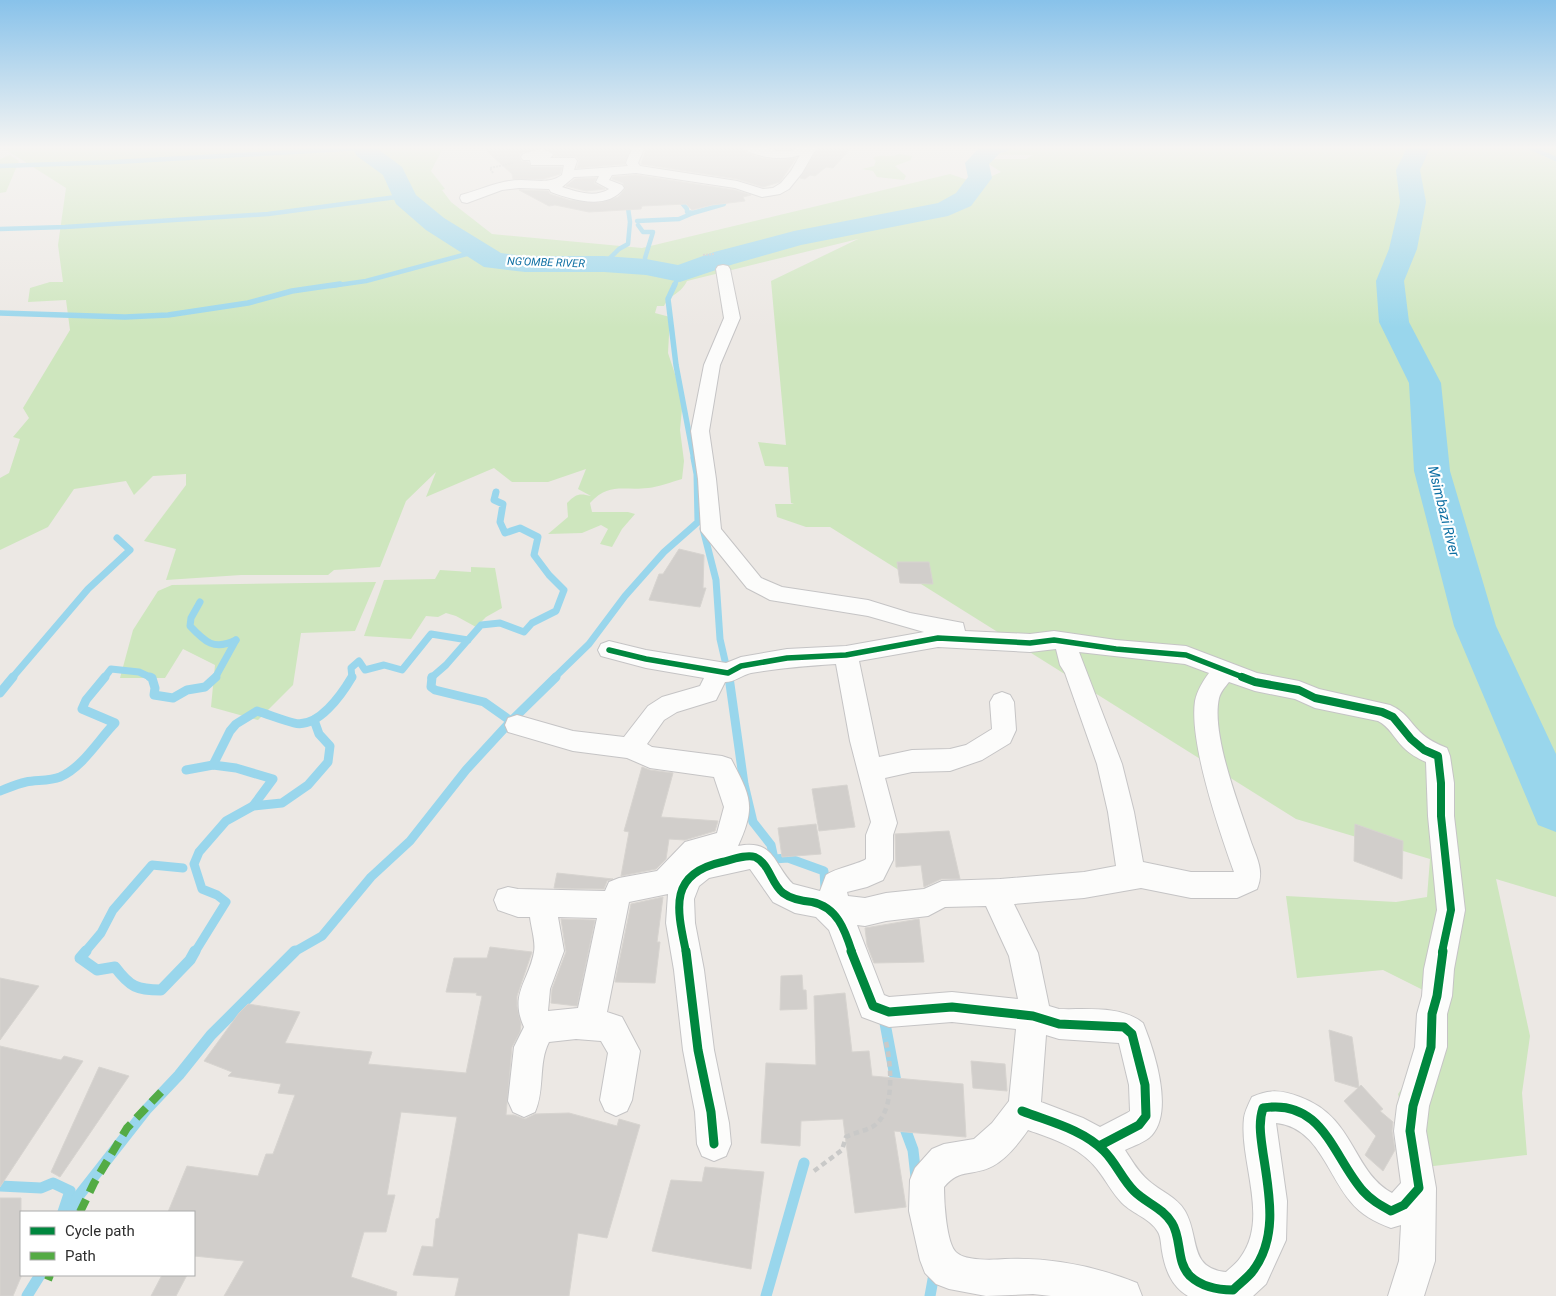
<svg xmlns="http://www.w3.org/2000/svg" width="1556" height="1296" font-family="Roboto,sans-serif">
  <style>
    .green { fill: #cee6be }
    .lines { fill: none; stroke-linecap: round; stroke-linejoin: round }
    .stream-far4 { stroke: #99d6ec; stroke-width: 4.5 }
    .stream-far3 { stroke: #99d6ec; stroke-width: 5.5 }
    .stream-far2 { stroke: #99d6ec; stroke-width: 7 }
    .stream-far1 { stroke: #99d6ec; stroke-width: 9 }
    .stream { stroke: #99d6ec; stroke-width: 11 }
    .river { fill: #99d6ec; fill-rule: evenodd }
    .building { fill: #d1cecb; stroke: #d7d4d0 }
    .street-casing { stroke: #c5c4c5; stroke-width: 2 }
    .path-far1 { stroke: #c9c9c8; stroke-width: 2; stroke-dasharray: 2 1; stroke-linecap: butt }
    .path { stroke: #c9c9c8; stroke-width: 4.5; stroke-dasharray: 5.5 4; stroke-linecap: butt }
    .street { fill: #fcfcfb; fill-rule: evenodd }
    .quiet { stroke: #54ab44; stroke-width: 8; stroke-dasharray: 14 8; stroke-linecap: butt }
    .cycleway-far2-casing { stroke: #fff; stroke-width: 9 }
    .cycleway-far1-casing { stroke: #fff; stroke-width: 11 }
    .cycleway-casing { stroke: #fff; stroke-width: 12 }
    .cycleway-far2 { stroke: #00873e; stroke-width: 5.5 }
    .cycleway-far1 { stroke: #00873e; stroke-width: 8 }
    .cycleway { stroke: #00873e; stroke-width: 9 }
    .labels { text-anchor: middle; stroke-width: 4.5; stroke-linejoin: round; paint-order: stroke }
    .far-water-label { font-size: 11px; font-style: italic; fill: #0d6fa3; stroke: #fff }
    .water-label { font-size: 14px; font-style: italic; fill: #0d6fa3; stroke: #fff }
  </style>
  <rect width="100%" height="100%" fill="#ece8e4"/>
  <!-- green -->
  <g class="green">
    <path d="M0,146H444L431,171L445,189L442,190L451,202L492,234L642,248L950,174L977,183L1001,172L981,159H1026L1033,155L980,154L1000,146H1556V897L1496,879L1530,1036L1522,1093L1527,1155L1417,1168L1398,1094L1431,1047L1425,991L1383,970L1297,978L1286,896L1396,902L1427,897L1430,859L1296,819L830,527H806L777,517L775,504H794L791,503L788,467L765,466L758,442L786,445L771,281L858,239L687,281C681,294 670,294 664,306H657L655,313L670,317L668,353L683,398L680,430L684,461L682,479C671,482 659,487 648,488C623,491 609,482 590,503L592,512H628L635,514L622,529L612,547L600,544L608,529L601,525L582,533L548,534L568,517L567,503C576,494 579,493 591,496L578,489L586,469L548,482H512L494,468L426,497L436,472L406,501L380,567L334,570L328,575H241L166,580L176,549L144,541L186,485V474L153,476L134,495L126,481L74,489L48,527L0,550V478L9,473L20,439L13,437L29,418L23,408L70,330L66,300L28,302L30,288L50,282H63L58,245L66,188Z"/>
    <path d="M899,154L912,156L911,160L895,166L906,176L904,180L877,177L873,171L862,169L874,166L876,161L873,158C883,153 888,159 899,154Z"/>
    <path d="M10,155L19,161L6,192L0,193V159Z"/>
    <path d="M471,567L495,568L502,608L486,617L476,627L456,616L446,613L438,617L426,616L411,639L364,636L384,580L435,579L440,570L471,572Z"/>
    <path d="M376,582L355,631L301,633L293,685L258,720L211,707L215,665L183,649L165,678H120L133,630L158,591L172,585Z"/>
  </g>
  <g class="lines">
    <!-- stream-far4 -->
    <g class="stream-far4">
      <path d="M1527,146L1556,159"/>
      <path d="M0,166L115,162L363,148"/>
      <path d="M693,213L724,204L718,197"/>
      <path d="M637,221L679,219L693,213L687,212V209L677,197"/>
      <path d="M638,225L643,232H653L645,258L646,267"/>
      <path d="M0,229L65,227L268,214L404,196"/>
      <path d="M604,264L619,249L628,244L630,222L627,201"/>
      <path d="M331,286L366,281L478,251"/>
      <path d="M674,286L680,274"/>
    </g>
    <!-- stream-far3 -->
    <g class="stream-far3">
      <path d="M675,284L668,299L676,365L694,460"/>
      <path d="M0,313L125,317L168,315L248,303L292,291L340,284"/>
    </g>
    <!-- stream-far2 -->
    <g class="stream-far2">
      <path d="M703,529L716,580L720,639L729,678"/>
      <path d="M200,602L191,618L190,626C205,642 214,651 236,640"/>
      <path d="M12,678L88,589L130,550L117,538"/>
      <path d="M104,678L111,669L139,672L152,678"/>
      <path d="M215,678L236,640"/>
      <path d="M352,678L351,668L359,661L365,670L384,665L402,670L431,634L468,640"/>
      <path d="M431,678L446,665L481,625L500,623L524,632L532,623L556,611L564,590L549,575L534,555L538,537L520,528L505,533L500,522L503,504L494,500L496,492"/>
      <path d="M554,678L589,644L625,596L664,552L698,522L697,474L694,458"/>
    </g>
    <!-- stream-far1 -->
    <g class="stream-far1">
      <path d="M150,677L152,678L155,688L154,695L173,698L187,690L205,687L216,677"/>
      <path d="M432,677L431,687L435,690L484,702L511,721"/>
      <path d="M729,677L744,784L753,822L771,845L774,859L788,858L824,871L825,888"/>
      <path d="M0,693L13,677"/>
      <path d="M213,765L230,731L236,724L257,711C270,715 282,720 294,723C318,729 342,694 352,677"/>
      <path d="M186,770L213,765L236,768L273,779L253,806"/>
      <path d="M0,791C8,788 17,784 26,782C36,780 50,781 60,777C83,767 99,739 115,723L82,709L86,700L105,677"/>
      <path d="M85,952L101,933L113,910L152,865L183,868"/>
      <path d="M195,952L226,902L217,895L202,889L194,864L199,852L226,821L253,806L282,803L308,785L328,762L330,746L319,734L314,720"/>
      <path d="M294,952L322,936L371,877L410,841L466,770L511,721L556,677"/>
    </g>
    <!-- stream -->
    <g class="stream">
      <path d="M86,951L80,958L97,970L115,967C130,987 137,990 161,990L190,960L195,951"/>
      <path d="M884,1018L897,1087"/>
      <path d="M903,1123L913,1150L916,1177"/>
      <path d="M0,1186L41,1188L53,1183L70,1191L63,1212"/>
      <path d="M72,1212L76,1208L77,1198L146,1110L179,1075L211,1035L295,951"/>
      <path d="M27,1296L40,1275"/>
      <path d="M766,1296L804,1163"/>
      <path d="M930,1296L934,1274"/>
    </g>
    <!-- river -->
    <g class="river">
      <path d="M351,146H374L402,167L416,195L444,218L501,253L525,256H604L646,259L678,265L714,252L794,231L938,203L956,193L968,177L965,163L981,146H1011L1008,151L1000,153L989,164L992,178L971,206L948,216L801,245L734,264L680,282L646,275L604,272H525L484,267L426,230L396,204L383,175L357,156Z"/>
      <path d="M1408,146H1431L1420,170L1426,202L1417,249L1404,281L1409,322L1441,383L1450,471L1496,626L1556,754V832L1538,825L1454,626L1414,471L1409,383L1379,322L1376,281L1389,249L1400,202L1396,170Z"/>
    </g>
  </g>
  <!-- building -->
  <g class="building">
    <path d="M481,146H631L625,164L577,168L579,162L577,157L554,156V154L547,148H539L521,153L519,156L521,161L528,162L531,167H562L560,174L543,179H513L512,174Z"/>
    <path d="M647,146H738L745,152L761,158L778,160L796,158L780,182L763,187L737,179L641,164Z"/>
    <path d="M819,146H853L833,168L826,167L815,176L810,175L805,179L800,178Z"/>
    <path d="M636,175L735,190L751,195L743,197L745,201L712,205L692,210L686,204L642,206L641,209L589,212L555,205L549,206L519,190L548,191L550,194L569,200L599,203L618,197L625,189L623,183L612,179L613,177Z"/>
    <path d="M596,178L594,183L605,189L586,191L566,186L575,179Z"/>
    <path d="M679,549L704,555L703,588H706L700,607L649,600L659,574H663Z"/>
    <path d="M897,562H929L933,584L900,583Z"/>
    <path d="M642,767L650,770L673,773L661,817L718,821L715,831L685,840L669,839L666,859L656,869L621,876L629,832L624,831Z"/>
    <path d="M847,785L855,827L819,831L812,789Z"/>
    <path d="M816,824L821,854L782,857L778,828Z"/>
    <path d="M1355,824L1403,841L1402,879L1354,861Z"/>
    <path d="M949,831L960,879H941L924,887L921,865L896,867L895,834Z"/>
    <path d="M557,873L613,879L607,881L604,889L554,888Z"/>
    <path d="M663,897L657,942H660L655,983L615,982L631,904Z"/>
    <path d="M561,919L595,920L577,1006L551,1003L552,989L566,952Z"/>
    <path d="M919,919L924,962L874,963L867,945L865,928Z"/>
    <path d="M490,947L532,952L517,996V1006L521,1024L520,1032L512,1047L506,1115H514L525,1119L535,1114L569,1113L617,1126L619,1119L640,1125L607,1238L578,1233L569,1296H455L459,1278L413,1275L422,1246L433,1247L436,1219L439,1218L457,1117L401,1112L387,1195H395L386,1232H364L351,1277L397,1292L396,1296H224L244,1261L194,1256V1212H168L187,1166L258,1176L266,1154H273L295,1095L278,1093L281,1084L228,1076L232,1072L204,1061L239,1013L248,1004L300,1012L285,1043L372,1052L368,1064L466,1073L482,996L476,995L477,993L446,992L454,958H487Z"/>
    <path d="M802,975L803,990H806L807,1009L780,1010L781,976Z"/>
    <path d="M0,978L39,986L0,1040Z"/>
    <path d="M845,993L852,1052L869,1051L872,1076L963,1084L966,1137L894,1131L906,1207L855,1213L843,1119L801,1121L800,1146L761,1143L766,1063L816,1065L814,996Z"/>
    <path d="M1329,1030L1352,1037L1359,1087L1361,1085L1383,1109L1380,1111L1393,1122L1392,1131L1395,1150L1383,1171L1365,1155L1376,1136L1344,1101L1358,1088L1335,1081Z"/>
    <path d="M0,1046L61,1060L64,1056L83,1061L0,1187Z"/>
    <path d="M971,1061L1005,1064L1007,1091L973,1088Z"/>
    <path d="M99,1067L129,1076L60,1177L51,1172Z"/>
    <path d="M705,1167L764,1172L751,1269L652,1251L671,1180L702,1182Z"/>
    <path d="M0,1198H21V1277L13,1296H0Z"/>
    <path d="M162,1275H187L176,1296H151Z"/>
  </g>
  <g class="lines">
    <!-- street casing -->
    <g class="street-casing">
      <g id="street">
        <path d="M633,146H645L638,163L640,166L737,181L763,189L773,188L781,183L791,171L800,155C784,161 754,158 740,146H759L779,151H791L801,146L817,147L802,173L789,189L780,194L762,197L735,188L636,173L612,175L609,180L622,185L624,188C607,211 573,200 551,192L549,189L519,188L502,190L467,203L462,202L460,198L461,195C481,190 500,180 521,180C537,180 549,184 562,175L564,165H531L530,160H523L521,157L523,154C534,151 545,145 553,155L550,158H575L577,161L574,170L628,166L626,163ZM599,176L596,182L609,189C595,198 577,192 562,187L574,177Z"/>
        <path d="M723,265L728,266L730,269L740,318L720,365L709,431L716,479L721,529L761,578L782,587L868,600L910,613L963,623L965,631L1030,634L1054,631L1116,640L1186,646L1257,673L1299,681L1319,689L1390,705C1406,712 1409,721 1420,732C1428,740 1437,744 1447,748L1450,756L1454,783V816L1465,910L1454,969L1452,996L1447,1014V1047L1429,1106L1426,1131L1436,1188L1435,1261L1424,1296H1388L1399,1261L1401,1225L1391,1228C1375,1222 1361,1215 1350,1201C1327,1173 1317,1127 1276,1123L1287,1201L1286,1240L1266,1284L1253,1296H1188C1171,1286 1165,1269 1162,1251C1161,1245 1161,1237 1158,1232C1151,1219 1133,1214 1122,1203C1112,1193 1106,1180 1097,1169C1080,1147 1053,1139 1028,1130C1019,1143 1007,1158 993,1166C973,1177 961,1167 944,1187C944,1200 946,1245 957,1253C966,1261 993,1260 1005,1259C1050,1257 1095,1266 1137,1283L1142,1296H1051L1033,1294L986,1296L949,1289L936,1284L925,1273L920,1260L909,1211L910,1180L915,1168L932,1149L944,1144L974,1139L992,1123L1009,1101L1016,1029L952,1022L889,1027L862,1017L829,930L816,917L795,913L773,902L750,869L709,878L699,886L694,899L695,923L704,970L714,1050L729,1123L731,1144L726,1156L714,1161L702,1156L697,1144L695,1112L683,1050L674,970L666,923L668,894L629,902L607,1012L622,1017L640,1051L632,1100L627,1111L616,1116L605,1111L600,1100L608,1053L601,1041L576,1039L549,1042C538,1063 545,1090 535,1112L524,1117L513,1112L508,1101L514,1047L524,1027C509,994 529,981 534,952C536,942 531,927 530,917H518L498,910L494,900L498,890L508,887L518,889L605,891L609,882L619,878L657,871L685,842L717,833L724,807L714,777L650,768L627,758L573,751L508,732L505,725L508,718L517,715L573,731L624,737L648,706L662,697L700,686L704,678L646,668L601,656L598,650L601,644L609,641L646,650L726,663L741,657L787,649L846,646L924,632L868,616L770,600L747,588L701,531L698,479L691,431L704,365L724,318L716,269L718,266ZM938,647L1030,652L1056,649L1060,665L1065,673L1097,764L1108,812L1116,866L1084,872L1000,879L942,881L924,889L886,893L865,898L848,896L847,892L867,887L883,880L893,860V835L897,823L885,778L912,772L950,771L982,760L1010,743L1016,730L1014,702L1010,695L1002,692L994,695L990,702L992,729L966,745L950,749L912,750L879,757L859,661ZM1079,652L1185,664L1209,673C1203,681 1197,691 1195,701C1189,743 1219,830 1234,872H1191L1143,862L1134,812L1122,764ZM836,664L850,741L871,822L866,835V859C862,863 836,868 826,875L820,891L793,884C773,864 775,839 738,846C756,806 751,797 731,759L722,756L652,747L647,744L664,720L677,712L716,700L725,682C735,682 742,675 751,673C779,668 807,666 836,664ZM1229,682L1255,691L1295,699L1315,708L1378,721C1389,726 1394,738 1403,747C1410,754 1417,758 1426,762L1428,816L1437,910L1424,969L1422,996L1417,1014L1415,1047L1397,1106L1394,1131L1401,1183L1392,1193C1352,1171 1355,1117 1300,1097C1282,1090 1269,1089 1252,1097C1249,1103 1245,1111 1244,1118C1239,1162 1270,1219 1240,1258C1237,1263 1231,1267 1226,1272C1188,1268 1200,1237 1185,1211C1177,1197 1160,1191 1149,1181C1139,1173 1132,1161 1125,1150C1133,1146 1146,1142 1152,1135C1174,1110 1154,1050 1143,1023C1121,1005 1086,1010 1059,1009L1049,1006L1038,953L1014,904L1084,898L1141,888L1191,898H1237L1257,889C1265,870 1256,857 1250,839C1238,802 1211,734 1219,698C1221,691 1225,687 1229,682ZM986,906L1009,956L1018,999L952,992L889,997L884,995L857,925L865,926L886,921L928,916L945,907ZM558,917L597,918L578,1008L548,1011L550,989L564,951ZM1046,1035L1059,1039L1119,1043L1129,1085L1130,1111L1127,1113L1100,1127L1083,1118L1041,1102Z"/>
      </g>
    </g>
    <!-- path-far1 -->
    <g class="path-far1">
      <path d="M493,173L490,168L513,163"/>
      <path d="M703,255L714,254"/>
    </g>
    <!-- path -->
    <path class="path" d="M814,1171L842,1150L846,1137C855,1132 867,1131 875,1125C896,1109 891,1060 885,1038"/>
    <!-- street -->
    <use href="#street" class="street"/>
    <!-- quiet -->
    <g class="quiet">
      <path d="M80,1212L94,1183L127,1128L162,1091"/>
      <path d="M48,1280L50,1275"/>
    </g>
    <!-- cycleway-far2 casing -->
    <g class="cycleway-far2-casing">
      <path id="cycleway-far2" d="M609,650L646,659L728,673L741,666L787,658L846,655L938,638L1030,643L1054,640L1116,649L1186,655L1245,678"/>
    </g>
    <!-- cycleway-far1 casing -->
    <g class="cycleway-far1-casing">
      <g id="cycleway-far1">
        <path d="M1242,677L1255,682L1299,690L1315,698L1382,712L1393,717L1411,739L1424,750L1438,756L1441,783V816L1451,910L1442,952"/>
        <path d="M686,952C677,909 668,874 722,862C731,860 746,854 755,857C770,864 771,884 783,893C791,899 802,901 812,902C837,907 845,930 852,952"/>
      </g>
    </g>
    <!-- cycleway casing -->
    <g class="cycleway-casing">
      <g id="cycleway">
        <path d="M686,951L698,1050L711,1112L714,1144"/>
        <path d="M851,951L873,1006L889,1012L952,1007L1033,1016L1059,1024L1124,1027L1132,1034L1145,1085L1146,1116L1139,1125L1099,1146"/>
        <path d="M1022,1111C1050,1122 1082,1129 1104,1151C1116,1163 1122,1179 1134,1191C1146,1203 1163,1208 1172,1223C1182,1239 1176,1262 1190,1276C1202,1287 1218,1290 1233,1290C1239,1284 1247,1278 1252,1272C1279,1238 1269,1192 1263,1153C1261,1138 1258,1123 1263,1108C1323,1098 1333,1157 1363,1191C1371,1200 1380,1205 1391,1211L1404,1205L1419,1188L1410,1131L1413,1106L1431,1047L1432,1014L1437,996L1443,951"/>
      </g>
    </g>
    <!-- cycleway-far2 -->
    <use href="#cycleway-far2" class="cycleway-far2"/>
    <!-- cycleway-far1 -->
    <use href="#cycleway-far1" class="cycleway-far1"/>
    <!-- cycleway -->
    <use href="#cycleway" class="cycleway"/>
  </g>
  <!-- sky -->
  <linearGradient id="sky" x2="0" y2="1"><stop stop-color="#88c2ea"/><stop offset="0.45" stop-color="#f6f5f3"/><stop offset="1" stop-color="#f6f5f3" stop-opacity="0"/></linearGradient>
  <rect width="1556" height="328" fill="url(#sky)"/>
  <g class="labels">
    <!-- far-water labels -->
    <g class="far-water-label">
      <text transform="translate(546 262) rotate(2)" y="4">NG'OMBE RIVER</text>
    </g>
    <!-- water labels -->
    <g class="water-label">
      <text transform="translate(1444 511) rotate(76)" y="5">Msimbazi River</text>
    </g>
  </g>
  <!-- legend -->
  <rect x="20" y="1211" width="175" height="65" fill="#ffffff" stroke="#ababab"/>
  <rect x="30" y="1227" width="25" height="8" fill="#00873e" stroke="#ababab"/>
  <text x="65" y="1236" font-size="15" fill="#2e2e2e">Cycle path</text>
  <rect x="30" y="1252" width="25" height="8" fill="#54ab44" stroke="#ababab"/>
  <text x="65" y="1261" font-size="15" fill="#2e2e2e">Path</text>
</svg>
